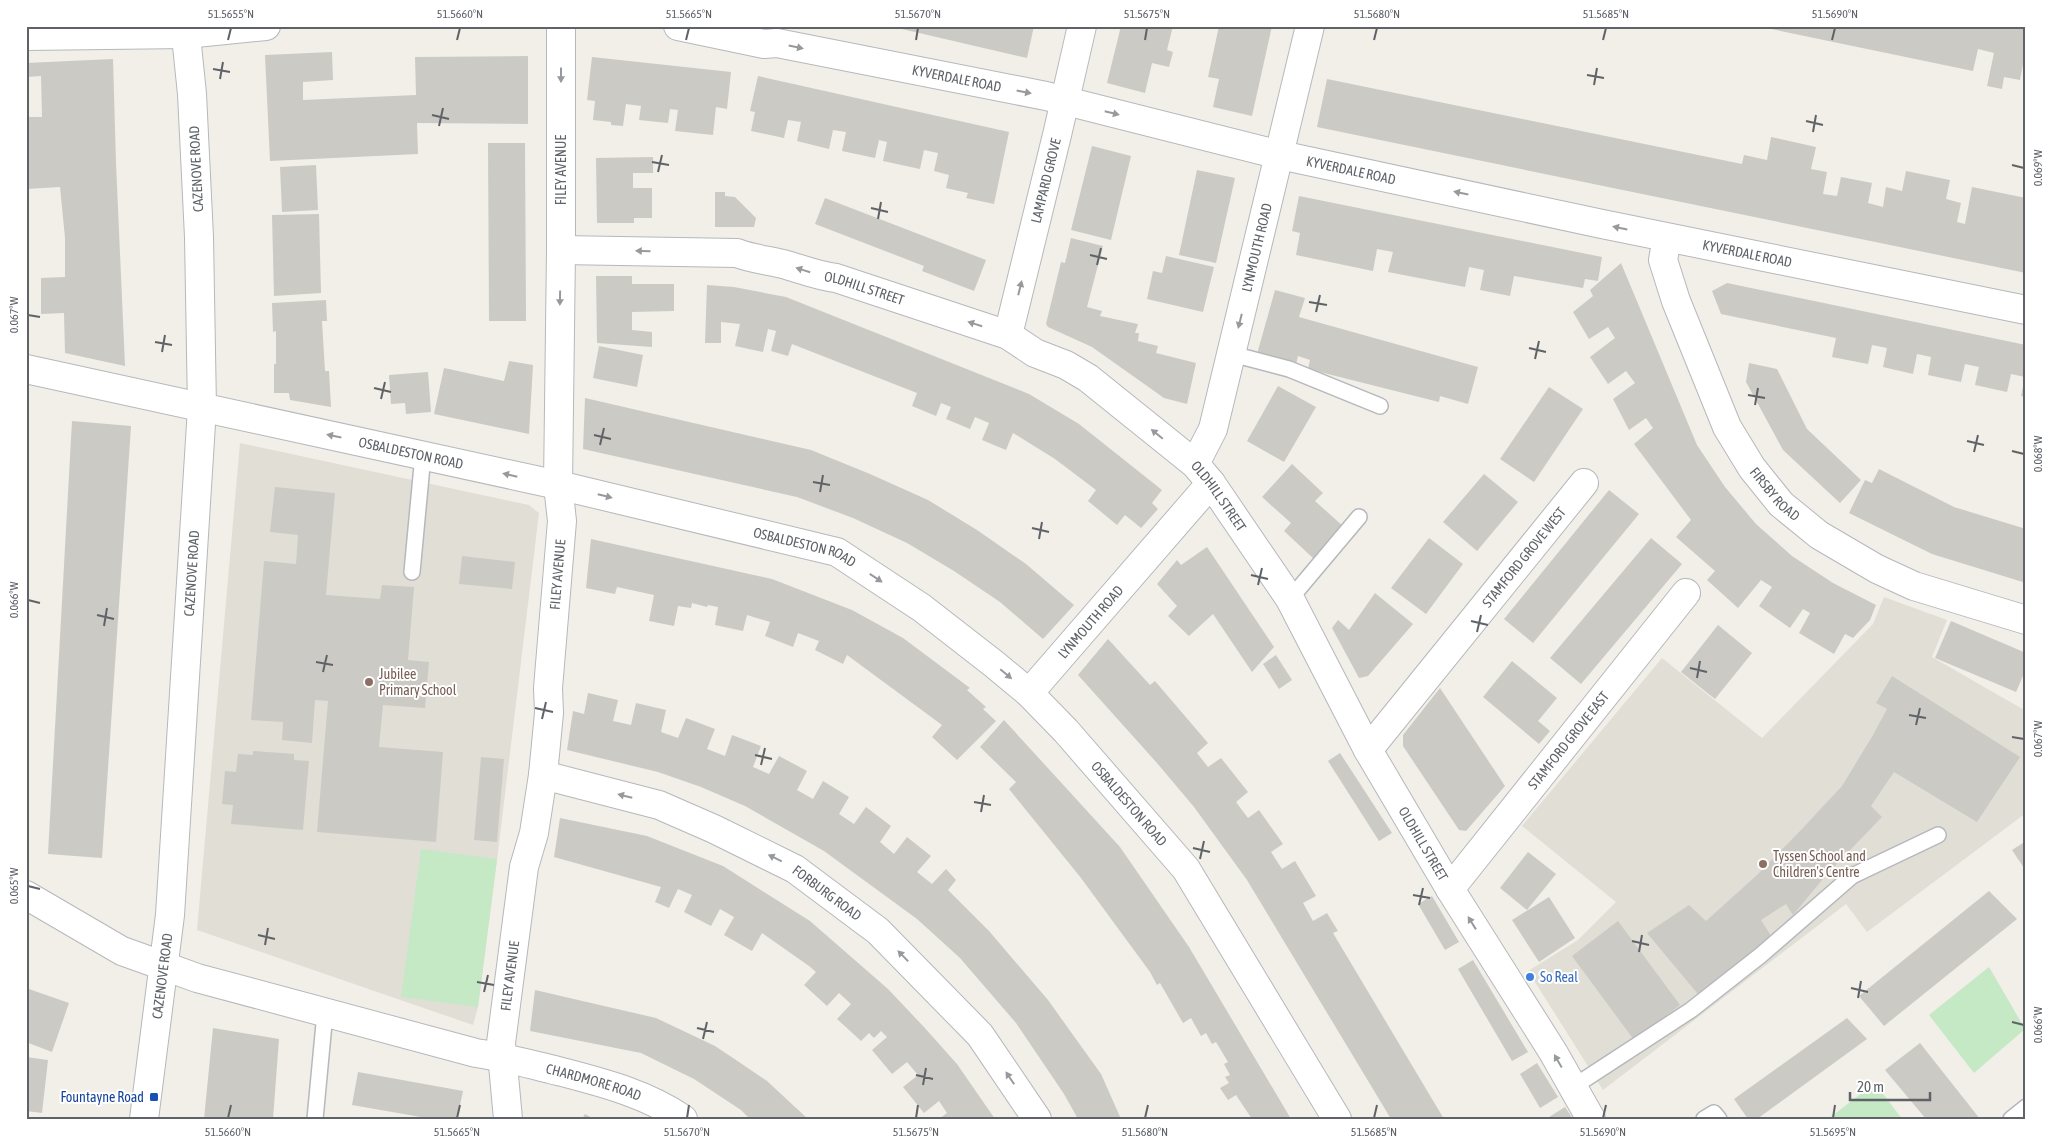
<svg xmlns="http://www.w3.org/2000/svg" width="2052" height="1145" font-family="'Asap Condensed',sans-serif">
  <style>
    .education { fill: #e1ded6 }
    .green { fill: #c5e8c5 }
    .building { fill: #cccac5 }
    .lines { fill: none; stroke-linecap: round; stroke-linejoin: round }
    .service-casing { stroke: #b5b8bc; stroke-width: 18 }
    .minor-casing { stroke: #b5b8bc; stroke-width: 30 }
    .tertiary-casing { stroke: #b5b8bc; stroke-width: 30 }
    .service { stroke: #fff; stroke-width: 15 }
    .minor { stroke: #fff; stroke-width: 28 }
    .tertiary { stroke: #fff; stroke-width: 28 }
    .oneway { fill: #979a9d }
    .ticks { fill: none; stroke: #5f6368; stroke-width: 2 }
    .education-dot { fill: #8d6e63; stroke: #fff; stroke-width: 2 }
    .shop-dot { fill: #3f7fe0; stroke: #fff; stroke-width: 2 }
    .transit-dot { fill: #1a4fb4; stroke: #fff; stroke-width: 2 }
    .labels { text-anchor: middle; stroke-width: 4; stroke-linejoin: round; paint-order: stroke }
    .street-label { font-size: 14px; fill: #5f6368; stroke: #fff }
    .education-label { font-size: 14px; fill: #785e54; stroke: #fff; text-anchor: start }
    .shop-label { font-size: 14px; fill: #366cbe; stroke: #fff; text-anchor: start }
    .transit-label { font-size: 14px; fill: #164399; stroke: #fff; text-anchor: end }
    .neatline { fill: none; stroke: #5f6368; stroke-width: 2 }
    .ticks-label { font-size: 12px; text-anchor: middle; fill: #5f6368 }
  </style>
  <rect width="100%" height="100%" fill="#f1efe8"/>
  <!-- education -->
  <g class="education">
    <path d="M240,443L529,505L539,513L498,852L478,1007L473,1025L197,930Z"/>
    <path d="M1884,597L1947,620L1932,657L2026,711V813L1867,932L1846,904L1603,1090L1528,971L1578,940L1616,902L1522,826L1662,658L1762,738L1873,624Z"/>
  </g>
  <!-- green -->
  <g class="green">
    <path d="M421,849L497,859L478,1007L401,997Z"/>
    <path d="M1989,967L2025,1029L1974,1073L1929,1015Z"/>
    <path d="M1875,1083L1902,1119H1828Z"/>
  </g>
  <!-- building -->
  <g class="building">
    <path d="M889,26H1034L1027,58Z"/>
    <path d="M1121,26H1173L1167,50L1173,52L1169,67L1152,63L1145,93L1107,83Z"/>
    <path d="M1219,26H1272L1252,116L1213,107L1219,79L1208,77Z"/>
    <path d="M1757,26H2026V59H2024L2020,80L2004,77L2002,89L1987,86L1994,53L1978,49L1973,71Z"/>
    <path d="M332,52L333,80L303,82V100L416,95L415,57L528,56V124L417,123L418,154L270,161L265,55Z"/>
    <path d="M592,57L731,72L727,109L716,107L713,135L675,131L678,110L670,109L668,123L639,120L641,106L626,104L623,126L611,125V122L593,120L595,101L587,100Z"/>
    <path d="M113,59L116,163L125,366L65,353L64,313L41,314V278L65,277V238L60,187L26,189V117H42L41,76L26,77V63Z"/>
    <path d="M758,76L1009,132L994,204L966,198L968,193L946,188L949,175L934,171L938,153L924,150L920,169L883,161L887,142L879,140L875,158L842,151L846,132L833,130L829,149L797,141L801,122L788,120L784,138L751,131L755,112L750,111Z"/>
    <path d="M1327,79L1742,164L1744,155L1767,160L1771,137L1816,147L1811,169L1827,172L1823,194L1837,196L1841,177L1872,183L1868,203L1883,207L1886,187L1902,191L1906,171L1950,180L1946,199L1961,203L1957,222L1965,224L1972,187L2026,198V273L1317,127Z"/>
    <path d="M488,143H525L526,321H489Z"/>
    <path d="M1092,146L1131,156L1111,240L1071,230Z"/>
    <path d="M653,157V173H633V188H652V218H634V223H597L596,158Z"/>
    <path d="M316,165L318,210L282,212L280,167Z"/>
    <path d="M1197,170L1235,178L1216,263L1179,255Z"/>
    <path d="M715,192H725V196L735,197L756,218L754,227H715Z"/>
    <path d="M1299,196L1602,257L1598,281L1585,279L1583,288L1514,276L1510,296L1480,290L1484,270L1469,267L1465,287L1388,272L1393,252L1377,249L1373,271L1296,255L1300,233L1292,231Z"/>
    <path d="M825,198L986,260L974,291L922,271L924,266L815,224Z"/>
    <path d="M319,214L321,293L274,296L272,215Z"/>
    <path d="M1071,238L1103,246L1087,307L1102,311L1100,316L1138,324L1135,333H1139L1138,341L1158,346L1156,353L1196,363L1187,404L1164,398L1092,347L1048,327L1046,324L1061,262L1065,263Z"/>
    <path d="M1166,256L1214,267L1203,312L1147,299L1153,271L1162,273Z"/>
    <path d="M1621,263L1697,445L1725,487L1756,524L1792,556L1833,583L1876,605L1870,620L1853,638L1845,634L1834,654L1799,633L1810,613L1803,609L1790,628L1759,606L1772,587L1761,580L1738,608L1707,580L1715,571L1676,537L1691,520L1634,444L1653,428L1646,418L1629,430L1613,399L1635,383L1626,371L1608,384L1590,357L1615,338L1608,327L1589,339L1573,312L1593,296L1590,290Z"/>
    <path d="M596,276H632V284H674V311L632,312V330L652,332V347L597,343Z"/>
    <path d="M1727,283L2026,345V397L2021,396L2025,377L2011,374L2007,392L1975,385L1979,367L1965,364L1961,382L1928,375L1931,357L1917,354L1913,374L1883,367L1887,348L1872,345L1868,364L1832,357L1836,338L1721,314L1712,291Z"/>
    <path d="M707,285L734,287L786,297L1029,394L1079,424L1162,490L1152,503L1158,509L1141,528L1125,515L1117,525L1088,501L1096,490L1055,459L1013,433L1006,450L982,440L989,423L975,417L970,429L946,419L951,407L941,403L936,416L912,406L917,393L792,344L788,356L771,351L776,331L768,329L763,352L735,346L740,324L721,322V343H705Z"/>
    <path d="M1275,290L1305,298L1299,317L1478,367L1468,404L1440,396L1439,402L1308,369L1310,360L1298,356L1296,365L1257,354Z"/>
    <path d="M326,300L327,321H322L325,371H329L331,407L290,400L289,393H274V364H276V331L273,332L272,303Z"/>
    <path d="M599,346L643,355L637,387L593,378Z"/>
    <path d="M509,361L533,365L529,434L434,414L444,368L504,381Z"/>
    <path d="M1749,363L1777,369L1807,429L1861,480L1840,503L1783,450L1746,382Z"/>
    <path d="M428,372L431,412L406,414L405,403L391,404L389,375Z"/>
    <path d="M1278,386L1316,407L1284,462L1247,441Z"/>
    <path d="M1549,387L1583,409L1534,482L1500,459Z"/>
    <path d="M585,398L811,450L870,474L928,500L977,530L1026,564L1074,605L1043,639L1000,602L954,571L907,543L853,518L797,497L583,449Z"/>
    <path d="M72,421L131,426L102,858L48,854Z"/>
    <path d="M1292,464L1323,493L1315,501L1344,527L1314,559L1284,531L1291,523L1262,497Z"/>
    <path d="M1879,469L1954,507L2026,529V583L1932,554L1849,513L1865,480L1872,483Z"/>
    <path d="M1484,474L1518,502L1477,551L1443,522Z"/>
    <path d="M275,487L335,493L326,595L380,599L382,585L414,587L408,660L429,662L425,708L383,705L379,747L443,752L436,842L317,832L328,701L315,700L312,743L282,740L283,722L251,720L264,561L296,564L298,535L270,532Z"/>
    <path d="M1609,490L1639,514L1533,643L1504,619Z"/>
    <path d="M1429,538L1463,564L1426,614L1391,588Z"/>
    <path d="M1651,538L1682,564L1581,684L1550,658Z"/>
    <path d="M591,539L772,579L852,610L903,638L970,688L967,690L986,707L983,709L996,721L957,760L932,737L942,725L847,655L843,664L815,650L819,641L798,633L793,647L765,636L770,622L747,615L743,631L715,625L718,607L708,605L707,607L692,603L691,608L678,606L674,626L649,621L654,595L617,587L615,594L586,588Z"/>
    <path d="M1207,547L1274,647L1252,672L1213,614L1189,636L1168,616L1177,606L1157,584L1177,560L1181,565Z"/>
    <path d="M462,556L515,562L512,589L459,584Z"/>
    <path d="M1375,593L1413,624L1368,676L1359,678L1332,628L1338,620L1349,630Z"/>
    <path d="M1951,621L2026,653V669L2016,692L1935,658Z"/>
    <path d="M1718,625L1752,653L1715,699L1681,672Z"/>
    <path d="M1108,639L1150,685L1155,681L1208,743L1197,753L1208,767L1221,758L1248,792L1236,802L1248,818L1259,810L1283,844L1271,852L1282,869L1295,861L1316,896L1303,903L1313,921L1327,913L1338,931L1333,933L1444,1119H1391L1247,880L1194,807L1157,763L1078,675Z"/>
    <path d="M1276,655L1292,680L1279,689L1263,664Z"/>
    <path d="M1512,661L1557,698L1538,721L1550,731L1539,744L1483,697Z"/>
    <path d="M1892,676L2020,757L1977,822L1894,772L1871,806L1882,817L1827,874L1793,915L1786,904L1761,920L1773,939L1702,999L1647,933L1689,905L1706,921L1757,875L1801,830L1842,786L1873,735L1887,709L1876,703Z"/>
    <path d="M1440,688L1505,786L1466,831L1459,830L1403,746V735Z"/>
    <path d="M588,693L618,700L613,721L631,725L636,703L666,710L661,732L678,738L686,718L715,729L707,749L725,756L732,735L761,746L753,767L769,774L779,756L807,771L797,790L813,799L823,781L849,797L839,814L854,824L866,807L891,826L880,842L894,854L907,837L931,856L917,872L932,884L946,869L956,880L948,890L989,931L1048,1000L1101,1074L1121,1119H1078L1064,1094L1016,1023L960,958L917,919L824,851L745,806L701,787L658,772L567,750L573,711L584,714Z"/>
    <path d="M1004,720L1120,847L1189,947L1291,1119H1252L1236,1095L1228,1100L1220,1088L1229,1083L1225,1077L1230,1075L1224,1064L1228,1062L1216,1042L1212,1044L1206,1033L1201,1036L1191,1018L1183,1023L1160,983L1157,985L1150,972L1081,878L1009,789L1016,782L980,747Z"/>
    <path d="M253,751L294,754V760L309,761L303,830L231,824L233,805L222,804L225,771L236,772L238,754L253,755Z"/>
    <path d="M1340,753L1392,833L1379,841L1328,761Z"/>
    <path d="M481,757L504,759L497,842L474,840Z"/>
    <path d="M560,818L647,836L723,866L810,921L888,989L923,1026L957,1064L995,1119H939L947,1113L939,1101L924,1113L903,1087L918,1075L907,1062L892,1074L872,1050L887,1037L881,1031L874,1038L869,1033L861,1041L837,1019L851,1004L839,993L827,1006L804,985L816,972L809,966L762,933L752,951L724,935L734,917L720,909L711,926L684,912L692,895L678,889L669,908L655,902L661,887L554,857Z"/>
    <path d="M2026,841V871L2012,850Z"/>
    <path d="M1528,852L1556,874L1527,910L1500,888Z"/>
    <path d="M1989,891L2017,919L1884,1026L1859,996Z"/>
    <path d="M1432,896L1459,942L1445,950L1418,904Z"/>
    <path d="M1549,897L1575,938L1539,962L1512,920Z"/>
    <path d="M1618,921L1680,1005L1634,1040L1572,956Z"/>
    <path d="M1473,960L1528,1052L1512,1061L1458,969Z"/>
    <path d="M26,988L69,1003L52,1052L26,1042Z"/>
    <path d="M535,990L656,1018L715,1046L739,1062L767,1081L808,1119H750L741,1110L694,1079L641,1053L530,1031Z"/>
    <path d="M1847,1018L1867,1039L1757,1119H1748L1734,1099Z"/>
    <path d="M213,1028L279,1039L273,1119H204Z"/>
    <path d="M1920,1043L1980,1119H1926L1885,1070Z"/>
    <path d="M26,1057L48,1060L42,1113L26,1111Z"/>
    <path d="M1537,1063L1558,1097L1540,1108L1520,1074Z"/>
    <path d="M358,1072L463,1091L457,1119H432L352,1105Z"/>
    <path d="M1565,1107L1573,1119H1546Z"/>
    <path d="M585,1114L594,1119H582Z"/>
  </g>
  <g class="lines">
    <!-- service casing -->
    <g class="service-casing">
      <g id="service">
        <path d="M1232,354L1289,369L1380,406"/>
        <path d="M412,572L423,455"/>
        <path d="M1290,599L1359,517"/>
        <path d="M1573,1087L1691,1010L1761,955L1852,876L1938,835"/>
        <path d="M315,1119L325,1013"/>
        <path d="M1704,1119L1714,1113L1719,1119"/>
        <path d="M2011,1119L2026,1107"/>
      </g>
    </g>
    <!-- minor casing -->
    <g class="minor-casing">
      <g id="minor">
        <path id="s1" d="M678,26L764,44L777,43L1046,96L1280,155L1602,224L2026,310"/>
        <path d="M26,36L186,34L266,26"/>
        <path id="s2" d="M1667,238L1663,260L1676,301L1727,427L1752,468L1781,504L1819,535L1877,569L1914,586L2026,620"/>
        <path id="s3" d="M561,250L737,253C752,259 767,260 783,264C801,269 818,276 836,278L1008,335L1035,353L1066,365L1088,378L1195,464L1211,483L1290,599L1368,750L1450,889L1553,1052L1591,1119"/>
        <path id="s4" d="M1008,335L1057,135L1082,26"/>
        <path id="s5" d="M26,369L558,485L837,552L922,608L994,664L1029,693L1066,731L1186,869L1337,1119"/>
        <path id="s6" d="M1195,464L1213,429L1310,26"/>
        <path id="s7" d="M1029,693L1211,483"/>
        <path id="s8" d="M1368,750L1584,483"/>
        <path id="s9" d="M543,775L659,805L714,829L795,869L878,931L980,1035L1037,1119"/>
        <path id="s10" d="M1450,889L1686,593"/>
        <path id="s11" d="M26,895L122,951L164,966L197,978L476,1053C505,1057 533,1065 562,1072C604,1083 647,1094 683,1119"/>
        <path id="s12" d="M508,1119L501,1043L524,867L534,833L543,775L549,713L548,688L562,521L558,485L561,250V26"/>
      </g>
    </g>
    <!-- tertiary casing -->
    <g class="tertiary-casing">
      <g id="tertiary">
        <path id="s13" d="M144,1119L170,915L202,408L199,237L192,94L185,26"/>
      </g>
    </g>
    <!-- service -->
    <use href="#service" class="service"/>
    <!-- minor -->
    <use href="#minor" class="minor"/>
    <!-- tertiary -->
    <use href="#tertiary" class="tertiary"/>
  </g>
  <!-- one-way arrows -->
  <defs><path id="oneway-solid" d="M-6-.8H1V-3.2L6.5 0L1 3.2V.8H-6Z" transform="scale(1.25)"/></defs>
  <g class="oneway">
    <use href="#oneway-solid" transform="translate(796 47) rotate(12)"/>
    <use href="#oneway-solid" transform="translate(561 75) rotate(90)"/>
    <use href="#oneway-solid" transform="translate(1024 92) rotate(11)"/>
    <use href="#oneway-solid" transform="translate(1112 113) rotate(14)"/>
    <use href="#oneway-solid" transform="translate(1461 193) rotate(-168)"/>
    <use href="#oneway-solid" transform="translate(1620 228) rotate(-168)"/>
    <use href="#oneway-solid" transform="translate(643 251) rotate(-179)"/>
    <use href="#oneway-solid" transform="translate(803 270) rotate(-163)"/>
    <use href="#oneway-solid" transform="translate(1020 288) rotate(-76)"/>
    <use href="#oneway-solid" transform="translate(560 298) rotate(91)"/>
    <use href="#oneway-solid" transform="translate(1240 321) rotate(104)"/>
    <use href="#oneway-solid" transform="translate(975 324) rotate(-162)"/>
    <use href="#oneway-solid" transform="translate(1157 434) rotate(-141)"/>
    <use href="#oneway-solid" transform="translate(334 436) rotate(-168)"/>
    <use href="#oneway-solid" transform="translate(510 475) rotate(-167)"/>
    <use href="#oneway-solid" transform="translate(605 496) rotate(14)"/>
    <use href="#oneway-solid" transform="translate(876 578) rotate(33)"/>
    <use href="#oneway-solid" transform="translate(1006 674) rotate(40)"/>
    <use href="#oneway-solid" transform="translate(625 796) rotate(-166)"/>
    <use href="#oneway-solid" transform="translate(775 858) rotate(-154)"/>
    <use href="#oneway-solid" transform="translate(1472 923) rotate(-122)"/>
    <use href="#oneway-solid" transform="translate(903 956) rotate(-134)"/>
    <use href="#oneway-solid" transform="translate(1558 1061) rotate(-120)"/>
    <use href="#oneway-solid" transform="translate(1010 1078) rotate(-124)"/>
  </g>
  <!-- ticks -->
  <path class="ticks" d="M228,40L231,28M457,40L460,28M686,40L689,28M916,40L918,28M1145,40L1147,28M1374,40L1377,28M1603,40L1606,28M1832,40L1835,28M213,69L230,72M1587,75L1604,78M220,79L223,62M1594,85L1597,68M432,115L449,119M1806,121L1823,125M439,126L443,108M1813,132L1816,115M652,162L669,165M2012,165L2024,168M658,172L662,155M871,208L888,212M878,219L881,202M1090,255L1107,259M1097,265L1101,248M1309,302L1327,305M1316,312L1320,295M28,315L40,317M155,342L172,345M1529,348L1546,352M162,352L165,335M1535,359L1539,341M374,388L391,392M1748,395L1765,398M381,399L385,382M1755,405L1758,388M594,435L611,439M1967,441L1984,445M600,445L604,428M2012,451L2024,454M1974,452L1978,435M813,482L830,485M820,492L823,475M1032,528L1049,532M1039,539L1042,522M1251,575L1268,579M1258,585L1262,568M28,600L40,603M97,615L114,619M1471,621L1488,625M104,626L107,608M1477,632L1481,615M316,662L333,665M1690,668L1707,672M323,672L327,655M1697,678L1700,661M535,708L553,712M1909,715L1926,718M542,719L546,702M1916,725L1920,708M2012,737L2024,739M755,755L772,759M761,765L765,748M974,802L991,805M981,812L984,795M1193,848L1210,852M1200,859L1204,841M28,886L40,889M1413,895L1430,898M1419,905L1423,888M258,935L275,939M1632,941L1649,945M265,945L268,928M1639,952L1642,935M477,982L494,985M1851,988L1868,992M484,992L488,975M1858,998L1861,981M2012,1022L2024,1025M697,1028L714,1032M703,1039L707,1022M916,1075L933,1079M923,1085L926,1068M228,1118L231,1105M457,1118L460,1105M687,1118L689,1105M916,1118L918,1105M1145,1118L1148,1105M1374,1118L1377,1105M1603,1118L1606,1105M1833,1118L1835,1105"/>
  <!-- markers -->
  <g class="education-dot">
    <circle cx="369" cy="682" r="5"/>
    <circle cx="1763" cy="864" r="5"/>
  </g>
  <circle class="shop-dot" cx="1530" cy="977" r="5"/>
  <rect class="transit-dot" x="149" y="1092" width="10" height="10" rx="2.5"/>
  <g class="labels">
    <!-- street labels -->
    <g class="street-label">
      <text dy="5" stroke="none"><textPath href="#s1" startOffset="284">KYVERDALE ROAD</textPath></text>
      <text transform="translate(196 169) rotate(-93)" y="5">CAZENOVE ROAD</text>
      <text transform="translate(561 170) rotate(-90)" y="5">FILEY AVENUE</text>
      <text dy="5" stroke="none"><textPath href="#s1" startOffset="689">KYVERDALE ROAD</textPath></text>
      <text dy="5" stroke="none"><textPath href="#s4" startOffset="159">LAMPARD GROVE</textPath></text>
      <text dy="5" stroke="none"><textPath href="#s6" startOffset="226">LYNMOUTH ROAD</textPath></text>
      <text dy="5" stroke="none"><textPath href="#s1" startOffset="1094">KYVERDALE ROAD</textPath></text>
      <text dy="5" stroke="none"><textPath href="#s3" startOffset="308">OLDHILL STREET</textPath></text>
      <text dy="5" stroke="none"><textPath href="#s5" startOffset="394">OSBALDESTON ROAD</textPath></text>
      <text dy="5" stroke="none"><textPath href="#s2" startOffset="284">FIRSBY ROAD</textPath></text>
      <text dy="5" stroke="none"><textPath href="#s3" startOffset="728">OLDHILL STREET</textPath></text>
      <text dy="5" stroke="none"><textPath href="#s5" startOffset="799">OSBALDESTON ROAD</textPath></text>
      <text dy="5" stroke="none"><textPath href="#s8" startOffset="248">STAMFORD GROVE WEST</textPath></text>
      <text dy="5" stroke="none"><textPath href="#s13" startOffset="548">CAZENOVE ROAD</textPath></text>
      <text dy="5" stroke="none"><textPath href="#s12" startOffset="549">FILEY AVENUE</textPath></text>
      <text dy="5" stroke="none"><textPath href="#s7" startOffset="94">LYNMOUTH ROAD</textPath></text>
      <text dy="5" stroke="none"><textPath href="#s10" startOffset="190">STAMFORD GROVE EAST</textPath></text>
      <text dy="5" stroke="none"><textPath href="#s5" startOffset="1219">OSBALDESTON ROAD</textPath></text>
      <text dy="5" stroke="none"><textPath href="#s3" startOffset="1132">OLDHILL STREET</textPath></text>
      <text dy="5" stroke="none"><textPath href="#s9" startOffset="310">FORBURG ROAD</textPath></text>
      <text dy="5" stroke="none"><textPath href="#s12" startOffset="144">FILEY AVENUE</textPath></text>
      <text dy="5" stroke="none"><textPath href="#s13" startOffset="144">CAZENOVE ROAD</textPath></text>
      <text dy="5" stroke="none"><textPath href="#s11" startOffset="601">CHARDMORE ROAD</textPath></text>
    </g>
    <!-- education labels -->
    <g class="education-label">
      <text x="379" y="679">Jubilee<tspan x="379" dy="16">Primary School</tspan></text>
      <text x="1773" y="861">Tyssen School and<tspan x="1773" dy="16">Children's Centre</tspan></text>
    </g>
    <!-- shop labels -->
    <g class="shop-label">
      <text x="1540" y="982">So Real</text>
    </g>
    <!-- transit labels -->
    <g class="transit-label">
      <text x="144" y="1102">Fountayne Road</text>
    </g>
  </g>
  <!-- border -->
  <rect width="2052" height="1145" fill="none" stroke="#ffffff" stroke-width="55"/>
  <!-- scale -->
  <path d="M1850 1092v8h80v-8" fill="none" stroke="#5f6368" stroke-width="2.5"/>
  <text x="1857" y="1092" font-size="15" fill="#5f6368" stroke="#ffffff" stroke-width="4" paint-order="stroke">20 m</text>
  <rect x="28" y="28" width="1996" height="1090" class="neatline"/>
  <g class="ticks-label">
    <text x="231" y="18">51.5655°N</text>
    <text x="460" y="18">51.5660°N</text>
    <text x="689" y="18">51.5665°N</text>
    <text x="918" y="18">51.5670°N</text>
    <text x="1147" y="18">51.5675°N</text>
    <text x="1377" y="18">51.5680°N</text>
    <text x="1606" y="18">51.5685°N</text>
    <text x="1835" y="18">51.5690°N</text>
    <text transform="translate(2038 168) rotate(-90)" y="4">0.069°W</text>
    <text transform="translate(14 315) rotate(-90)" y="4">0.067°W</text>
    <text transform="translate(2038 454) rotate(-90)" y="4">0.068°W</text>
    <text transform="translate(14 600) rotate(-90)" y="4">0.066°W</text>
    <text transform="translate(2038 739) rotate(-90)" y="4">0.067°W</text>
    <text transform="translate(14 886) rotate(-90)" y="4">0.065°W</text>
    <text transform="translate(2038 1025) rotate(-90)" y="4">0.066°W</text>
    <text x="228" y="1136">51.5660°N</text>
    <text x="457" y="1136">51.5665°N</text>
    <text x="687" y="1136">51.5670°N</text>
    <text x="916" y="1136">51.5675°N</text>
    <text x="1145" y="1136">51.5680°N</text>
    <text x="1374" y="1136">51.5685°N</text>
    <text x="1603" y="1136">51.5690°N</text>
    <text x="1833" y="1136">51.5695°N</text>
  </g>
</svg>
